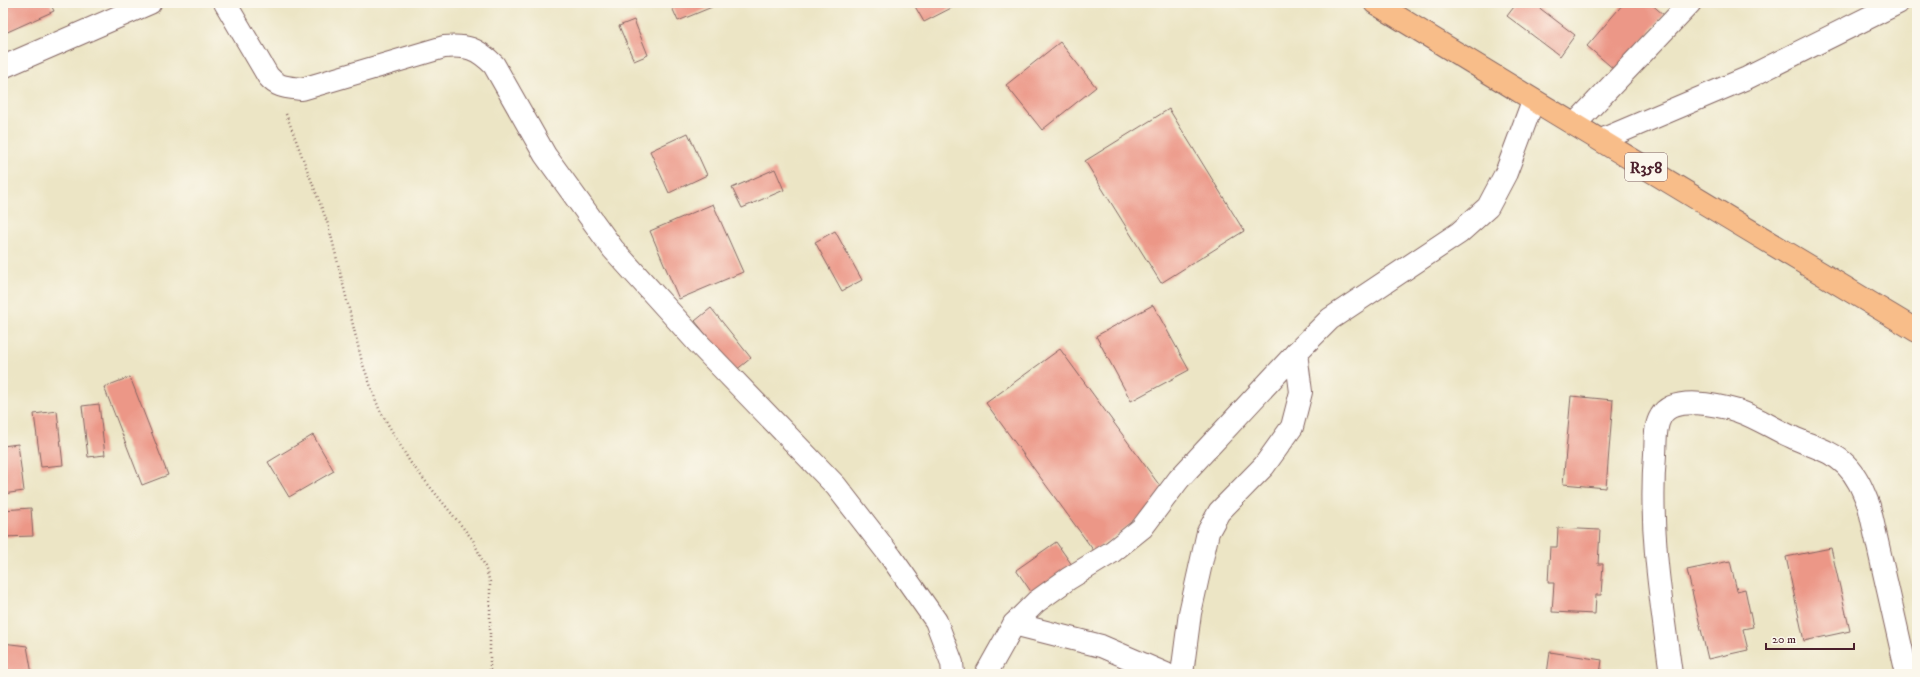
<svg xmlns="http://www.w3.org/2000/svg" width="1920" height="677" font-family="'IM FELL DW Pica',serif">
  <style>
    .building { fill: #ec9787 }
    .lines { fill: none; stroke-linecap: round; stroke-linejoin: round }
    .minor-casing { stroke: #836461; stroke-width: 24 }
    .major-casing { stroke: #836461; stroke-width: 24 }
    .path { stroke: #836461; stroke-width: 2.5; stroke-dasharray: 1 3; stroke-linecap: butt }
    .minor { stroke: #fff; stroke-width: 22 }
    .major { stroke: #f8bd89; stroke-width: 22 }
    .labels { text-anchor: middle; stroke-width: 4; stroke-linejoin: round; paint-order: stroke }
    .shield { fill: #fbf7ec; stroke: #7f6065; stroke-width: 1 }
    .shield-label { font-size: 16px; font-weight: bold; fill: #4a1f2b }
  </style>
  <rect width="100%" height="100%" fill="#fbf7ec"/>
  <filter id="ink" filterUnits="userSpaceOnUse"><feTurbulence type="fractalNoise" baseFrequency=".025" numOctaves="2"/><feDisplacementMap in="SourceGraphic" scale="8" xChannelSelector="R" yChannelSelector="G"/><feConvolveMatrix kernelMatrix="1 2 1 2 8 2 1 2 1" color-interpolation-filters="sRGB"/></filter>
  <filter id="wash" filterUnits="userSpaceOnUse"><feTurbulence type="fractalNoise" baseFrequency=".012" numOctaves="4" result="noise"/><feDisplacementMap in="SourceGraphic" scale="16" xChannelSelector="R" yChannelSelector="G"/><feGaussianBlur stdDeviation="0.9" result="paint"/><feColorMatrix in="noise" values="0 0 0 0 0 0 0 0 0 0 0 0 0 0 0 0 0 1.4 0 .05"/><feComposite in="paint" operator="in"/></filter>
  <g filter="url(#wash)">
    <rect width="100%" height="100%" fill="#ece5c5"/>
    <g id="blocks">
      <!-- building -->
      <g class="building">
        <path d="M13,3H50L54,11L3,34V7Z"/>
        <path d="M670,3H711L712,7L678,21Z"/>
        <path d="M913,3H961L924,22Z"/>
        <path d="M1517,3H1533L1575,35L1560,56L1507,16Z"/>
        <path d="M1624,3H1650L1664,15L1616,71L1587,46Z"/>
        <path d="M634,20L648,55L634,61L619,26Z"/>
        <path d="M1060,42L1096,87L1042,130L1006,85Z"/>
        <path d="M1169,109L1244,231L1161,283L1085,161Z"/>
        <path d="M688,133L707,175L669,193L650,151Z"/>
        <path d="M775,169L784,190L742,208L732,188Z"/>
        <path d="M713,204L743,272L679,299L650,231Z"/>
        <path d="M835,231L862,280L842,291L815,242Z"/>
        <path d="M1153,305L1189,370L1131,401L1096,336Z"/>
        <path d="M711,308L751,358L735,371L695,321Z"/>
        <path d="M1060,349L1168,497L1094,551L986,403Z"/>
        <path d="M130,377L168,475L142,485L104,387Z"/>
        <path d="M1571,396L1613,400L1606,488L1563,484Z"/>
        <path d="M99,404L105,455L88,457L82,406Z"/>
        <path d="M57,411L63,465L41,467L34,414Z"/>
        <path d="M313,435L334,471L289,497L268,462Z"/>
        <path d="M18,444L24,491L3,494V446Z"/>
        <path d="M31,508L33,536L3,537V510Z"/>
        <path d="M1558,528L1600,530L1598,564H1603L1601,595H1596L1595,614L1552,612L1554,583H1548L1550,547H1557Z"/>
        <path d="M1056,542L1072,565L1032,593L1016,570Z"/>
        <path d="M1831,548L1850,631L1804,641L1786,557Z"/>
        <path d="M1730,561L1737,591L1745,589L1753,627L1743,629L1748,650L1708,659L1687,570Z"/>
        <path d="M3,643L27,646L32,674H3Z"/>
        <path d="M1550,652L1602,660L1600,674H1547Z"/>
      </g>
    </g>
  </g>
  <g filter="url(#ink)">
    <use href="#blocks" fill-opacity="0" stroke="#836461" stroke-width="1"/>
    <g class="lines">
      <!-- minor casing -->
      <g class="minor-casing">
        <g id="minor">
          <path d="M225,3L268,76C278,88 287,87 302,89L444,47C467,45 477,48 494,65L545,155L613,249L698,343L836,486L891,557L936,621L952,663L953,674"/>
          <path d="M3,67L150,3"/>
          <path d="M1575,124L1690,3"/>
          <path d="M1601,140L1747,78L1898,3"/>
          <path d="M1014,624L1101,646L1166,674"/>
          <path d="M986,674L1014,624L1036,602L1068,579L1112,552L1142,528L1179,479L1296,353L1330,319L1459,233L1488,207L1506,173L1533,101"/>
          <path d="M1182,674L1190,613L1208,532L1219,512L1264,466L1292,427L1301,392L1296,353"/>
          <path d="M1671,674C1661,601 1649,528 1655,454C1656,442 1654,427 1661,416C1673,395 1718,405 1738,411C1756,417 1774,429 1792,437C1810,446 1831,450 1846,465C1858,477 1863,491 1869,506L1907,674"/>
        </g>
      </g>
      <!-- major casing -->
      <g class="major-casing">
        <path id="major" d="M1375,3C1555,114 1736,222 1917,331"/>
      </g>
      <!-- path -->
      <path class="path" d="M286,114L329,227L362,362L379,409L410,462L473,540L484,564L490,582V674"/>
      <!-- minor -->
      <use href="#minor" class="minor"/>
      <!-- major -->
      <use href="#major" class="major"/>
    </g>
  </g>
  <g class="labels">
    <!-- shield labels -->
    <rect class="shield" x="1625" y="153" width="42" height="28" rx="3"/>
    <g class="shield-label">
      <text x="1646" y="173">R358</text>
    </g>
  </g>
  <!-- margin -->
  <rect width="1920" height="677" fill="none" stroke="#fbf7ec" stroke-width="16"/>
  <!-- scale -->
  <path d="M1766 643v6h88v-6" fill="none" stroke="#4a1f2b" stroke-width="2"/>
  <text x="1772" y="643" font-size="12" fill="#4a1f2b" stroke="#fbf7ec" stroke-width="3" paint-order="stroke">20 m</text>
</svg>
